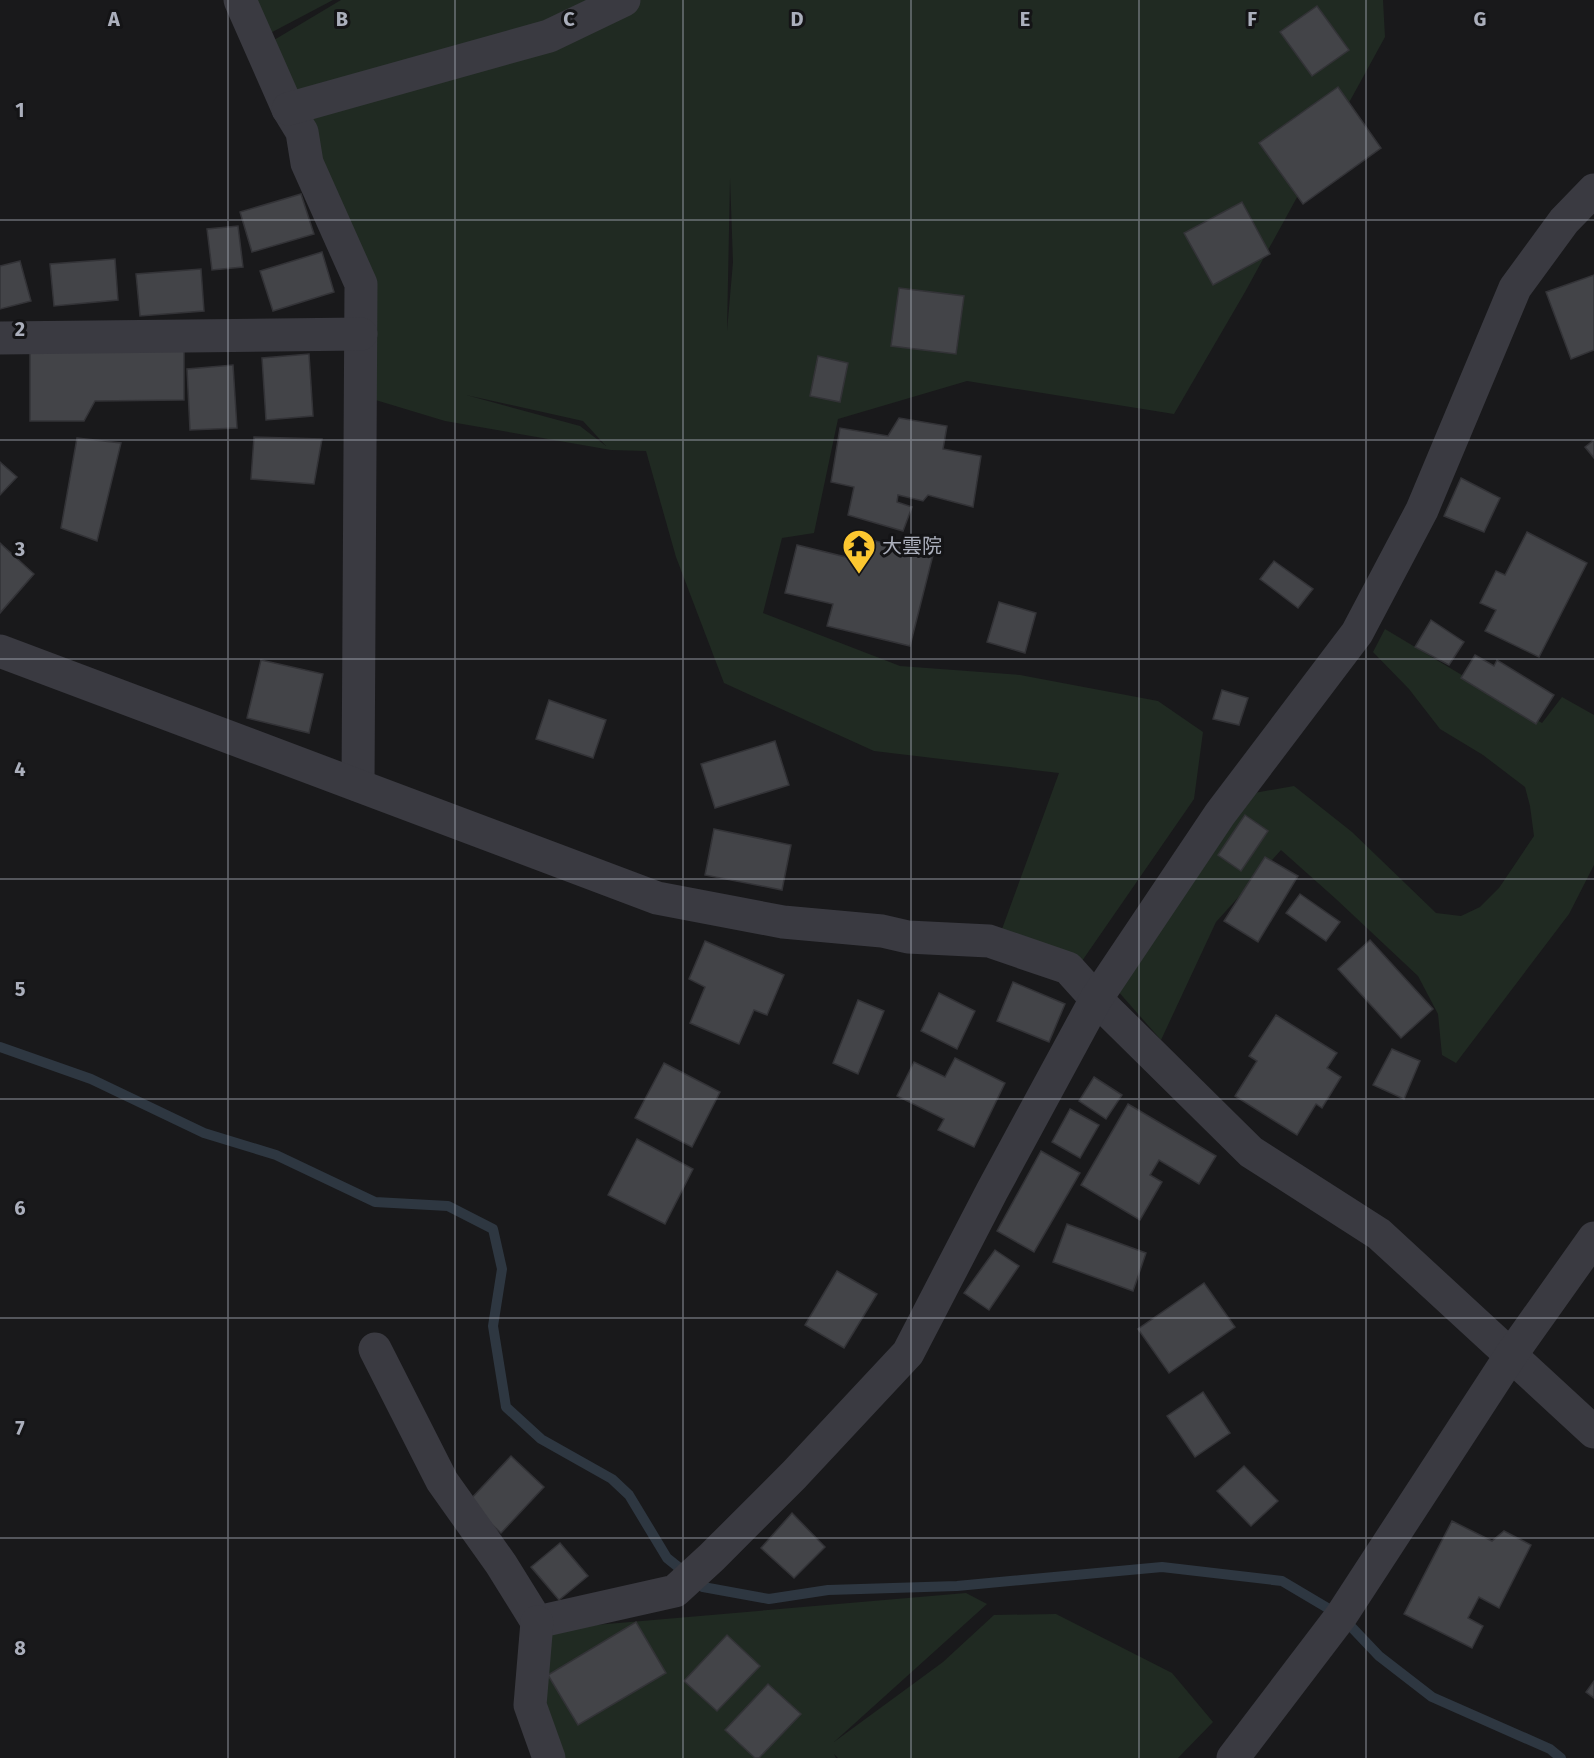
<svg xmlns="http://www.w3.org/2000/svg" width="1594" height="1758" font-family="'Fira Sans','Noto Sans JP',sans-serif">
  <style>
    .green { fill: #202a22; fill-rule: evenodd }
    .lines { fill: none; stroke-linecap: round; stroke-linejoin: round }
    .stream { stroke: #2e3741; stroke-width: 10 }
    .building { fill: #434448; stroke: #333337; stroke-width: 1.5 }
    .minor { stroke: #3a3a41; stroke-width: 33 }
    .grid { fill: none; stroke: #abafbc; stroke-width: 1.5; stroke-opacity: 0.55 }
    .labels { text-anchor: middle; stroke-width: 6; stroke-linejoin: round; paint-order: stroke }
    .poi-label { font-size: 20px; fill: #abafbc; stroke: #141416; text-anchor: start }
    .grid-label { font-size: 20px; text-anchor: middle; font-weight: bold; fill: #abafbc; stroke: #141416; stroke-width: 6; stroke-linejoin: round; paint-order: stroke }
  </style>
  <rect width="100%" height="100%" fill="#19191b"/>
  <!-- green -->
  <g class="green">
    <path d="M242,0H333L261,38Z"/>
    <path d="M341,0H1383L1385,37L1245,292L1174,414L967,381L838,419L814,533L782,538L763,613L900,666L1020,675L1158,701L1203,732L1194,799L1073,974L998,940L1059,773L874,751L724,683L676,557L646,451L611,450L445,421L369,398L361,268L269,43ZM730,178L733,262L727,331L730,179ZM466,395L583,421L606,446L580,426Z"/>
    <path d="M1385,629L1542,723L1562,697L1594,715V865L1569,914L1456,1063L1442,1055L1438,1014L1418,976L1336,899L1281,850L1216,922L1161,1040L1109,981L1254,793L1294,786L1352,832L1436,913L1461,916L1480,907L1499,888L1534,836L1530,806L1525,787L1483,755L1440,729L1409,689L1373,652Z"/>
    <path d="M966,1593L987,1604L834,1742L943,1662L994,1615L1056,1614L1172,1673L1213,1722L1178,1758H838L834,1754L836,1758H548L537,1630Z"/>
  </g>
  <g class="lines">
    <!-- stream -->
    <path class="stream" d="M0,1047L91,1079L204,1133L276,1155L375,1202L448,1206L493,1229L502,1269L493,1326L506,1407L541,1439L612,1479L629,1495L667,1558L703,1587L769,1599L828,1590L957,1586L1162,1567L1282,1581L1341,1616L1379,1656L1432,1697L1550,1749L1561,1758"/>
  </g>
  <!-- building -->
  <g class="building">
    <path d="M1317,6L1349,50L1312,76L1280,32Z"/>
    <path d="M1338,87L1381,148L1303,204L1259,143Z"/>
    <path d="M301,194L314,234L252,252L240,212Z"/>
    <path d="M1242,202L1270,254L1213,285L1184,233Z"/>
    <path d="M238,226L243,267L212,270L207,229Z"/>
    <path d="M322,252L334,292L273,311L260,271Z"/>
    <path d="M115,259L118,300L54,306L50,264Z"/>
    <path d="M20,261L31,301L0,309V266Z"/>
    <path d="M201,269L204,311L140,316L136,274Z"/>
    <path d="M1594,275V350L1571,359L1546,292Z"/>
    <path d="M899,288L964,296L956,354L891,346Z"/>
    <path d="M30,347H184V400L95,401L84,421H30Z"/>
    <path d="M309,354L313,416L266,420L262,358Z"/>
    <path d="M818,356L848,363L840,402L810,396Z"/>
    <path d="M233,365L237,428L190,430L187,369Z"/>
    <path d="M899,418L947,426L943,449L981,456L973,507L928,495L923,501L898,495L897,502L912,507L903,531L848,515L854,487L831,482L840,428L888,436Z"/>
    <path d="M254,437L322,439L314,484L251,479Z"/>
    <path d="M77,438L121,443L97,541L61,528Z"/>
    <path d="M1594,440V458L1585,447Z"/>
    <path d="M0,462L17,477L0,495Z"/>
    <path d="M1461,478L1500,498L1484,532L1444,516Z"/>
    <path d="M1527,532L1587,563L1539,657L1485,631L1496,610L1480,603L1496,571L1505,575Z"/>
    <path d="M851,535L933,555L910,646L827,626L833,604L785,593L797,545L846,557Z"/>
    <path d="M0,543L34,574L0,613Z"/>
    <path d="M1274,561L1313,589L1298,608L1260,579Z"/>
    <path d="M999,602L1036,613L1025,653L987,642Z"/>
    <path d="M1431,620L1464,642L1449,665L1415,647Z"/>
    <path d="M1475,655L1494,666L1497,660L1554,695L1536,724L1461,678Z"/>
    <path d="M261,660L323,674L309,733L247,718Z"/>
    <path d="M1222,690L1248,698L1239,725L1213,719Z"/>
    <path d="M549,700L606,720L593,758L536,739Z"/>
    <path d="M775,741L789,785L715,808L701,764Z"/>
    <path d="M1245,815L1268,831L1241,871L1218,855Z"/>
    <path d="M714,829L791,845L782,890L705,875Z"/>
    <path d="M1265,857L1298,876L1258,942L1224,921Z"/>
    <path d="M1300,894L1340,922L1326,941L1286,913Z"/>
    <path d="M1370,940L1433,1009L1401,1038L1338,969Z"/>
    <path d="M705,941L784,975L767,1015L754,1010L739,1044L690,1023L705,987L689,979Z"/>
    <path d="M1013,982L1065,1004L1049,1042L997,1021Z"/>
    <path d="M939,993L975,1011L957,1049L921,1031Z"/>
    <path d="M858,1000L884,1011L858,1074L833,1063Z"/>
    <path d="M1276,1015L1337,1053L1327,1068L1341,1077L1322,1108L1316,1104L1297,1135L1235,1096L1257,1061L1249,1056Z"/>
    <path d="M1392,1049L1420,1061L1404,1099L1373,1085Z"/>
    <path d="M955,1058L1005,1083L974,1147L938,1130L944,1119L897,1096L914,1062L945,1077Z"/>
    <path d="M664,1063L720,1092L692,1147L635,1118Z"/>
    <path d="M1094,1077L1122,1095L1106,1119L1079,1101Z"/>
    <path d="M1128,1104L1216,1156L1199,1184L1159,1160L1150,1175L1162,1182L1140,1220L1081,1185Z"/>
    <path d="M1070,1109L1099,1125L1080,1158L1052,1142Z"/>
    <path d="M637,1139L693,1169L665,1224L608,1195Z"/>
    <path d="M1041,1151L1080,1173L1034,1252L997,1231Z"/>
    <path d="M1067,1224L1146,1253L1133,1291L1053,1262Z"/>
    <path d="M995,1250L1019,1266L989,1310L964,1293Z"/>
    <path d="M837,1271L877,1294L844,1348L805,1325Z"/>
    <path d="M1204,1283L1235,1327L1169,1373L1138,1329Z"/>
    <path d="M1203,1392L1230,1433L1195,1457L1167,1416Z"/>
    <path d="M511,1456L544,1487L501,1533L468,1502Z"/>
    <path d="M1244,1466L1278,1501L1251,1526L1217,1491Z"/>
    <path d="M792,1513L825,1547L794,1578L761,1548Z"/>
    <path d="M1452,1521L1492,1541L1504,1531L1531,1545L1499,1608L1479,1597L1468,1618L1483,1626L1472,1648L1404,1614Z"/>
    <path d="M560,1543L588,1576L559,1600L531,1567Z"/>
    <path d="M636,1622L666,1673L578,1725L548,1675Z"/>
    <path d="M727,1635L760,1666L717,1711L684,1681Z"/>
    <path d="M1594,1681V1698L1586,1692Z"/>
    <path d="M768,1684L801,1714L759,1758H755L725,1730Z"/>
  </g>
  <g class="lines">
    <!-- minor -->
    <g class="minor">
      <path d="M240,0L288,109L302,132L307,163L361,284L358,785"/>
      <path d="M288,109L549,36L624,0"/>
      <path d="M0,338L361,334"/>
      <path d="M0,651L657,898L783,922L882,931L908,937L989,941L1068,968L1096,999L1251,1152L1379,1234L1594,1432"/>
      <path d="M375,1349L442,1481L501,1564L537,1622L675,1591L712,1557L794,1475L908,1353L992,1191L1096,999L1220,814L1357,633L1422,510L1515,288L1564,221L1594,190"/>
      <path d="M537,1622L530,1705L549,1758"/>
      <path d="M1233,1758L1341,1616L1511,1355L1594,1238"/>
    </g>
  </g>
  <!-- grid -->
  <path class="grid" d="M228,0V1758M455,0V1758M683,0V1758M911,0V1758M1139,0V1758M1366,0V1758M0,220H1594M0,440H1594M0,659H1594M0,879H1594M0,1099H1594M0,1318H1594M0,1538H1594"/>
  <!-- icons -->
  <defs>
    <g id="temple-pin" transform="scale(1.725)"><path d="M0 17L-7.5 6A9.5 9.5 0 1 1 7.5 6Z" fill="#fcc730" stroke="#141416"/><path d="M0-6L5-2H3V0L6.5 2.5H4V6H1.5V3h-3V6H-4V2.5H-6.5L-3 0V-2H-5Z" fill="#111"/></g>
  </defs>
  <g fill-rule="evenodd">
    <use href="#temple-pin" x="859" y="546"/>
  </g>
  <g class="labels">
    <!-- poi labels -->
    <g class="poi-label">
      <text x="882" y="553">大雲院</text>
    </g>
  </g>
  <g class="grid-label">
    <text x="114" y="26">A</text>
    <text x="342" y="26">B</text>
    <text x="569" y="26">C</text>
    <text x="797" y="26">D</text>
    <text x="1025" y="26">E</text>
    <text x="1252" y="26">F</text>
    <text x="1480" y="26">G</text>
    <text x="20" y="117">1</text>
    <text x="20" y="336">2</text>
    <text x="20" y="556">3</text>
    <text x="20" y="776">4</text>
    <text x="20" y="996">5</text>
    <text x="20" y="1215">6</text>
    <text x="20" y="1435">7</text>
    <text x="20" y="1655">8</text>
  </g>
</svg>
